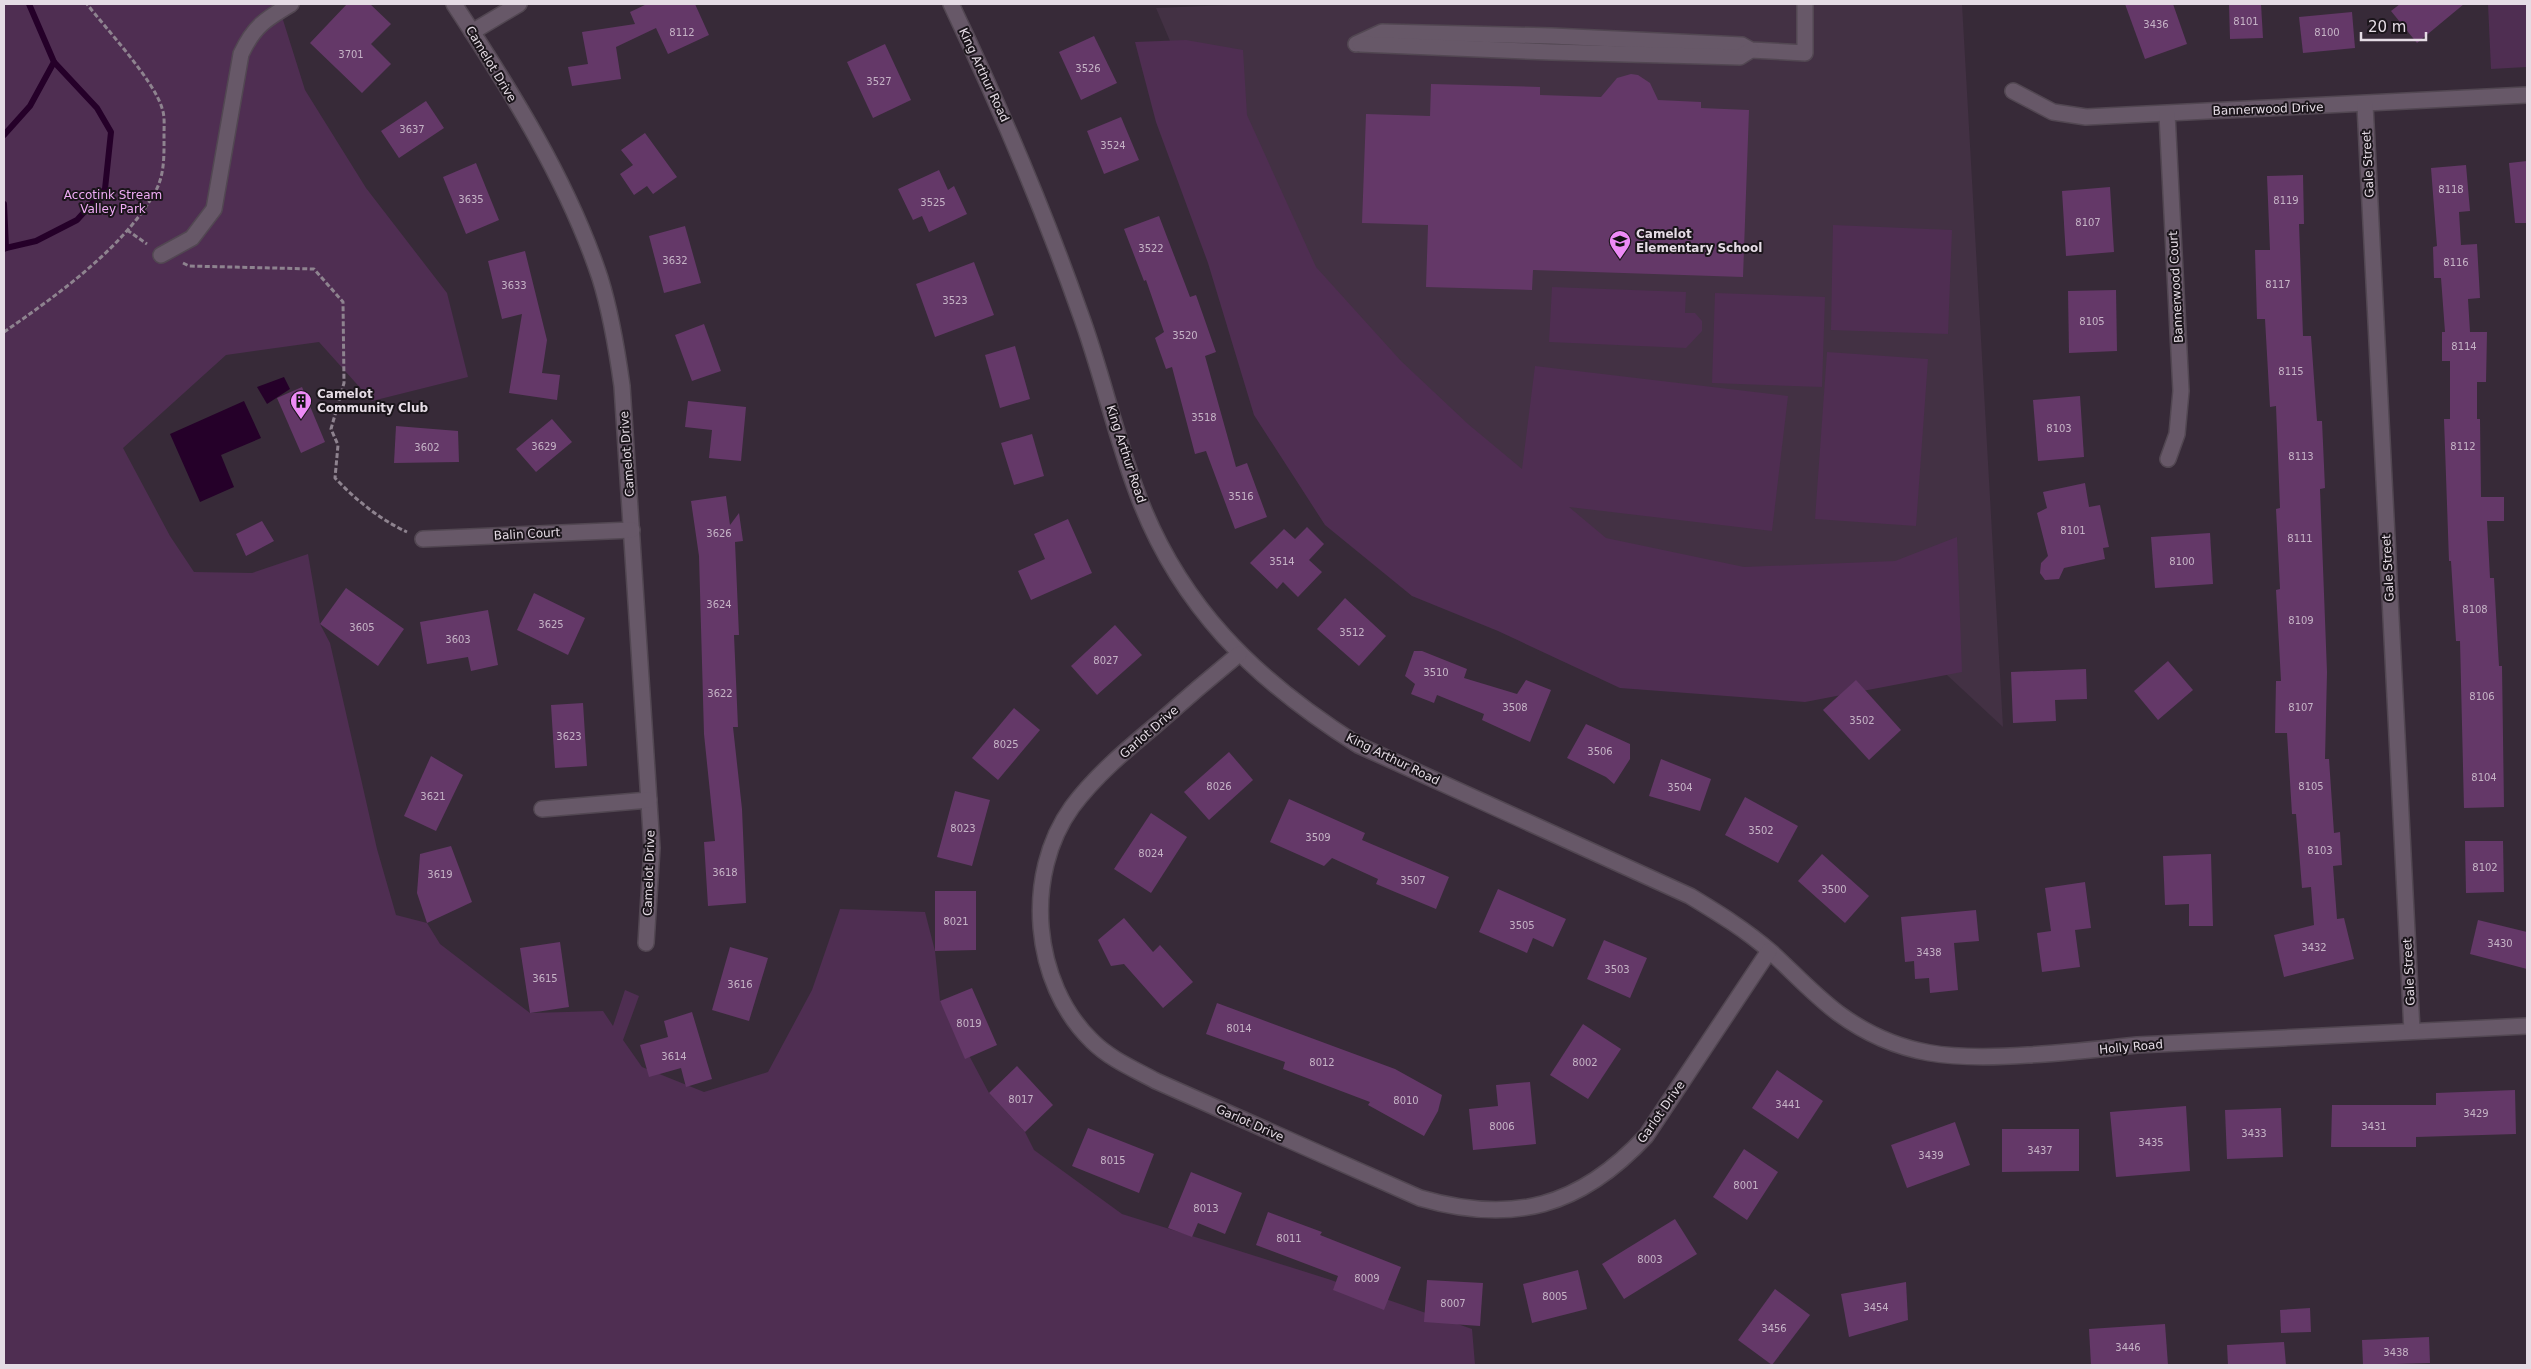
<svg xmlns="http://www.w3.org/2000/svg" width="2531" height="1369" font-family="'DejaVu Sans',sans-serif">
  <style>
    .built { fill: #433144 }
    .green { fill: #4f2e52 }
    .water { fill: #250029 }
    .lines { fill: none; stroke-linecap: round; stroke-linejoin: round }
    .stream { stroke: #250029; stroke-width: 6 }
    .building { fill: #643868 }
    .minor-casing { stroke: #524752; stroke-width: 18 }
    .path { stroke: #8e838f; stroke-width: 3; stroke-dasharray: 5 2.5; stroke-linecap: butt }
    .minor { stroke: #675868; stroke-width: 15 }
    .labels { text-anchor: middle; stroke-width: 4; stroke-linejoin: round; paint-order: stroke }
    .number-label { font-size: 10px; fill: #c5b3c6 }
    .street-label { font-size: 12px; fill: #e5dce5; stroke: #1b151b }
    .park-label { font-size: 12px; fill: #efacf5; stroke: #1b151b }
    .poi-label { font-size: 12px; font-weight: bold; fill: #e5dce5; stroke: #1b151b; text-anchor: start }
  </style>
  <rect width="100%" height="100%" fill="#372a38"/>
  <!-- built -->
  <path class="built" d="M1253,4H1962L2003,727L1835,571L1726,676L1370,512L1156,8Z"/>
  <!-- green -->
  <g class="green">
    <path d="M4,4H278L305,90L366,188L447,293L468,377L372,401L319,342L226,355L123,448L170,536L194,572L252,573L308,554L320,624L330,643L377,849L396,915L427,923L440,944L530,1013L603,1011L613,1026L625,990L639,996L623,1040L642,1067L704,1092L768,1072L812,990L840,909L925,912L935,951L940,1001L989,1093L1025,1132L1034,1150L1122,1214L1328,1279L1472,1329L1475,1365H4Z"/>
    <path d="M2488,4H2527V67L2491,69Z"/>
    <path d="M1186,40L1243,50L1247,115L1316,267L1401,361L1468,424L1522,469L1535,366L1788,396L1772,531L1569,507L1606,538L1744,567L1895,561L1957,537L1962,672L1805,702L1620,688L1498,631L1412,596L1325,525L1254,415L1208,263L1156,122L1135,42Z"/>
    <path d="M1833,225L1952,230L1948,334L1831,330Z"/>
    <path d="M1552,287L1686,292L1685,313H1695L1702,321V331L1686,348L1549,342Z"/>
    <path d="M1715,293L1825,297L1822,387L1712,383Z"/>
    <path d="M1827,352L1928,359L1916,526L1815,519Z"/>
  </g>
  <!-- water -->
  <g class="water">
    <path d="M284,377L290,389L267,404L257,387Z"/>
    <path d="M244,401L261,438L221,455L234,487L200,502L170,434Z"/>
  </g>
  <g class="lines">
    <!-- stream -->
    <g class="stream">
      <path d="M4,135L30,106L54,62L29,4"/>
      <path d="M4,204L6,248L4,249"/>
      <path d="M6,248L36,241L77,220L105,189L111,132L97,108L54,62"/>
    </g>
  </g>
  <!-- building -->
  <g class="building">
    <path d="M347,4H370L391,24L371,44L391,64L362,93L310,43Z"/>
    <path d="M647,4H695L709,35L668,54L656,28L616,47L621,79L572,86L568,67L588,64L582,32L635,24L630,12Z"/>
    <path d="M2125,4H2173L2187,44L2145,59Z"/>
    <path d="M2229,4H2261L2263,38L2230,39Z"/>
    <path d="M2400,4H2464L2417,43L2391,11Z"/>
    <path d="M2352,12L2355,48L2303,53L2299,17Z"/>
    <path d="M1094,36L1117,83L1081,100L1059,52Z"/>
    <path d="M885,44L911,100L873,118L847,62Z"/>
    <path d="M1631,74L1638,75L1650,83L1658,100L1701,102V108L1749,110L1743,277L1533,270L1532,290L1426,287L1428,225L1362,223L1366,114L1430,116L1431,84L1540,87V95L1601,97L1617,78Z"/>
    <path d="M426,101L444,128L399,158L381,131Z"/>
    <path d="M1121,117L1139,160L1104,174L1087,131Z"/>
    <path d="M645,133L677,177L653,194L647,186L634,195L620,174L633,165L621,150Z"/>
    <path d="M2527,161V223H2515L2509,163Z"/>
    <path d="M476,163L499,220L466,234L443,177Z"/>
    <path d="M2466,165L2470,211L2459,212L2461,245L2477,244L2480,298L2468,299L2470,332H2487L2486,382H2477V419H2480L2481,497H2504V521H2487L2490,578H2494L2499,666H2502L2504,807L2464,808L2460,641H2456L2451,561H2449L2444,419H2450V361H2442V332H2445L2441,278H2434L2433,247L2437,246L2431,168Z"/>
    <path d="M939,170L948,190L954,186L967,214L929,232L922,216L913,220L898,189Z"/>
    <path d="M2303,175L2304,224H2299L2303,336H2311L2317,421H2322L2325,488L2320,489L2327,672L2325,759H2329L2334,833L2340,832L2342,865L2333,866L2337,919L2344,918L2354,959L2284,977L2274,935L2314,925L2311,887L2302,888L2296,814H2292L2287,733H2275L2276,681H2281L2276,590L2280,589L2276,509L2280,508L2276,406L2270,407L2265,319H2257L2255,250H2270L2267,176Z"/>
    <path d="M2110,187L2114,252L2066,256L2062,191Z"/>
    <path d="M1159,216L1190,297L1196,295L1216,352L1205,356L1236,467L1247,463L1267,517L1235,529L1206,451L1195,454L1172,367L1166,369L1155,338L1164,332L1146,280L1144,281L1124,229Z"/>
    <path d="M685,226L701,283L664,293L649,236Z"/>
    <path d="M525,251L547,340L542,373L560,375L557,400L509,393L522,314L502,319L488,261Z"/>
    <path d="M974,262L994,315L935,337L916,284Z"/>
    <path d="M2116,290L2117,351L2069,353L2068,291Z"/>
    <path d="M704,324L721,371L692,381L675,335Z"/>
    <path d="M1015,346L1030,399L1000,408L985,355Z"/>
    <path d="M302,387L325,442L301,453L277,398Z"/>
    <path d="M2080,396L2084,457L2038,461L2033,400Z"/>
    <path d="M688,401L746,407L741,461L709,458L712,430L685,427Z"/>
    <path d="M552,419L572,442L536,472L516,449Z"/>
    <path d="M396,426L458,431L459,462L394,463Z"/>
    <path d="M1032,434L1044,476L1014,485L1001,443Z"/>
    <path d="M2085,483L2089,507L2100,505L2109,547L2103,548L2105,559L2064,568L2059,579L2045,580L2040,573L2041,563L2048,556L2037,513L2047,508L2043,492Z"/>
    <path d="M726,496L730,525L739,513L743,541L735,542L739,635H734L738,727H733L742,809L746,903L708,906L704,842L715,841L704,734L699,556L691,501Z"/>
    <path d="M1068,519L1092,573L1031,600L1018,571L1045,559L1034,534Z"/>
    <path d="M262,521L274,541L246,556L236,534Z"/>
    <path d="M1307,527L1324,544L1309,560L1322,572L1298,597L1283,582L1277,589L1250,563L1284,529L1295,539Z"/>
    <path d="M2210,533L2213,584L2155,588L2151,537Z"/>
    <path d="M346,588L404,629L378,666L320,624Z"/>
    <path d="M534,593L585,618L568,655L517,630Z"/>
    <path d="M1345,598L1386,636L1359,666L1317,629Z"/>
    <path d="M488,610L498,665L471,671L468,657L427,664L420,622Z"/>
    <path d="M1115,625L1142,655L1097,695L1071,666Z"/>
    <path d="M1414,651H1422L1467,669L1464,678L1517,694L1526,680L1551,690L1530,742L1482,720L1484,714L1437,695L1434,703L1411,694L1415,684L1405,676Z"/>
    <path d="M2168,661L2193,690L2158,720L2134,691Z"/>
    <path d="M2086,669L2087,699L2055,700L2056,721L2013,723L2011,672Z"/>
    <path d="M1856,680L1901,730L1869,760L1823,710Z"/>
    <path d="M583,703L587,766L555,768L551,705Z"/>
    <path d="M1014,708L1040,730L998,780L972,758Z"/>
    <path d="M1586,724L1630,744V759L1614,784L1606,777L1567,758Z"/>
    <path d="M1229,752L1253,780L1209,820L1184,792Z"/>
    <path d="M431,756L463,775L436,831L404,816Z"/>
    <path d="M1661,759L1711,779L1700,811L1649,796Z"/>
    <path d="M955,791L990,800L972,866L937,857Z"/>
    <path d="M1745,797L1798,826L1778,863L1725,835Z"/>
    <path d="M1289,799L1365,833L1362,840L1449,877L1436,909L1376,884L1378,879L1332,858L1324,866L1270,842Z"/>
    <path d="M1151,813L1187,837L1151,893L1114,869Z"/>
    <path d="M2465,841H2503L2504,892L2466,893Z"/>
    <path d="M451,846L472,902L427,923L417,893L420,854Z"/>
    <path d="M1822,854L1869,896L1845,923L1798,881Z"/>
    <path d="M2211,854L2213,926H2189V904L2165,905L2163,856Z"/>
    <path d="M2085,882L2091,928L2075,930L2080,967L2042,972L2037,933L2051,931L2045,888Z"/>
    <path d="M1498,889L1566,919L1553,947L1533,938L1527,953L1479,932Z"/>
    <path d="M935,891H976V950L935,951Z"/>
    <path d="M1976,910L1979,941L1954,943L1958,990L1930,993L1929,978L1915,979L1914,961L1905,962L1901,917Z"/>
    <path d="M1124,918L1153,952L1160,945L1193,982L1163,1008L1124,964L1111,966L1098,940Z"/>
    <path d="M2478,920L2527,932V969L2470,954Z"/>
    <path d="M1604,940L1647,958L1630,998L1587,979Z"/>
    <path d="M560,942L569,1007L530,1013L520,948Z"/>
    <path d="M730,947L768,958L749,1021L712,1010Z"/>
    <path d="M972,988L997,1045L965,1059L940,1001Z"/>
    <path d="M1217,1003L1395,1069L1442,1095L1438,1111L1424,1136L1368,1105L1370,1102L1283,1069L1285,1062L1206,1034Z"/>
    <path d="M692,1012L712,1079L686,1087L681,1068L649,1077L640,1045L668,1037L664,1021Z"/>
    <path d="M1583,1024L1621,1049L1588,1099L1550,1075Z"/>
    <path d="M1017,1066L1053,1105L1025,1132L989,1093Z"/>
    <path d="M1777,1070L1823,1101L1798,1139L1752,1108Z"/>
    <path d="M1530,1082L1536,1144L1473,1150L1469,1109L1498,1106L1496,1085Z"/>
    <path d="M2515,1090L2516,1134L2416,1137V1147H2331L2332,1105H2436V1093Z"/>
    <path d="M2186,1106L2190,1171L2116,1177L2110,1112Z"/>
    <path d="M2281,1108L2283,1157L2227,1159L2225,1110Z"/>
    <path d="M1955,1122L1970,1165L1907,1188L1891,1145Z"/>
    <path d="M1088,1128L1154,1154L1139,1193L1072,1166Z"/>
    <path d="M2002,1129H2079V1171L2002,1172Z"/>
    <path d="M1744,1149L1778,1172L1747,1220L1713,1197Z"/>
    <path d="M1191,1172L1242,1193L1225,1234L1198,1223L1192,1237L1168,1228Z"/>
    <path d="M1268,1212L1322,1232L1320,1235L1401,1267L1384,1310L1333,1290L1338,1276L1256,1245Z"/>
    <path d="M1675,1219L1697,1254L1624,1299L1602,1264Z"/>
    <path d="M1578,1270L1587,1309L1532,1323L1523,1284Z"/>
    <path d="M1427,1280L1483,1283L1480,1326L1424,1322Z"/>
    <path d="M1906,1282L1908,1320L1849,1337L1841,1294Z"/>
    <path d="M1775,1289L1810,1315L1772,1365L1738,1340Z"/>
    <path d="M2310,1308L2311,1332L2281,1333L2280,1310Z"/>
    <path d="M2165,1324L2168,1365H2091L2089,1329Z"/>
    <path d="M2429,1337L2430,1363L2363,1365L2362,1340Z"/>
    <path d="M2284,1342L2286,1365H2228L2227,1345Z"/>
  </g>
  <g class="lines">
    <!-- minor casing -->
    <g class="minor-casing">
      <g id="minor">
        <path d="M454,4C510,89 568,181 600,278C611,313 617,350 622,386L652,848L646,943"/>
        <path d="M951,4C999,105 1043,208 1080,313C1101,370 1114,430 1135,487C1177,605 1255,680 1358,745L1690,896C1718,913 1746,930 1771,952C1793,972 1814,995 1838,1013C1899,1058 1956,1060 2028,1055C2065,1053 2101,1049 2137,1045L2527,1026"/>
        <path d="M472,32L519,4"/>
        <path d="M1356,44L1382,32L1552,36L1742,45L1751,50L1805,53V4"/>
        <path d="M1360,44L1551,52L1740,57L1751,50"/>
        <path d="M2013,91L2053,112L2086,117L2527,95"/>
        <path d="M2365,105L2412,1031"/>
        <path d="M2167,114L2181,391L2177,434L2168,459"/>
        <path d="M161,255L192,238L214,209L241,54C254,26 266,19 291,4"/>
        <path d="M423,539L632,530"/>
        <path d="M1239,654C1211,677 1183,701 1156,725C1126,750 1095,776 1072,807C1023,875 1032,983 1092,1041C1110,1059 1134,1069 1156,1081L1420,1198C1513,1225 1580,1207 1646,1136L1769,951"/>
        <path d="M542,809L649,800"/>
      </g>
    </g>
    <!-- path -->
    <g class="path">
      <path d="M127,230L147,244"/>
      <path d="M183,263L189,266L314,269L343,302L344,383L331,429L338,445L335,478C356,500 379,519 407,532"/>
      <path d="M4,332C56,296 122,249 154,194C165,176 164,155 164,135C164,126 165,116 162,108C153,79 107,30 87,4"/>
    </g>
    <!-- minor -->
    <use href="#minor" class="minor"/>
  </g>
  <!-- icons -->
  <defs>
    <g id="school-pin" transform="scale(1.125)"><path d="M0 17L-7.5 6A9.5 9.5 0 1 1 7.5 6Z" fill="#ee8bf7" stroke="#1b151b"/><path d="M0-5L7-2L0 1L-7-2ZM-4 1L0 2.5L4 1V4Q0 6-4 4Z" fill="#111"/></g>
    <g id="building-pin" transform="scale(1.125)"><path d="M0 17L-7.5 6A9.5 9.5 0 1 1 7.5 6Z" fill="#ee8bf7" stroke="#1b151b"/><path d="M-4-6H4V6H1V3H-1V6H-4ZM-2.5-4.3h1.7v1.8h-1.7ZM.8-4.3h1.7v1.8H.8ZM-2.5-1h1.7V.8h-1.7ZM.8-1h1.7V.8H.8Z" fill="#111"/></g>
  </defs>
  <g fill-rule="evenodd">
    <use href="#school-pin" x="1620" y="241"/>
    <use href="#building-pin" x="301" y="401"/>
  </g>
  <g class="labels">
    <!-- number labels -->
    <g class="number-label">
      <text x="2246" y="25">8101</text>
      <text x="2156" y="28">3436</text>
      <text x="682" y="36">8112</text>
      <text x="2327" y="36">8100</text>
      <text x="351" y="58">3701</text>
      <text x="1088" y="72">3526</text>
      <text x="879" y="85">3527</text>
      <text x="412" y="133">3637</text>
      <text x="1113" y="149">3524</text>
      <text x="2451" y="193">8118</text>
      <text x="471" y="203">3635</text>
      <text x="2286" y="204">8119</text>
      <text x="933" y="206">3525</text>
      <text x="2088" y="226">8107</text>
      <text x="1151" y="252">3522</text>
      <text x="675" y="264">3632</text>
      <text x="2456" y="266">8116</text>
      <text x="2278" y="288">8117</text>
      <text x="514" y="289">3633</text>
      <text x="955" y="304">3523</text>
      <text x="2092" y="325">8105</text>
      <text x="1185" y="339">3520</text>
      <text x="2464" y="350">8114</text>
      <text x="2291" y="375">8115</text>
      <text x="1204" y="421">3518</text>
      <text x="2059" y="432">8103</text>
      <text x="544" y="450">3629</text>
      <text x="2463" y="450">8112</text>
      <text x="427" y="451">3602</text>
      <text x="2301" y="460">8113</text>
      <text x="1241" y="500">3516</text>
      <text x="2073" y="534">8101</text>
      <text x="719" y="537">3626</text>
      <text x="2300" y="542">8111</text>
      <text x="1282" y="565">3514</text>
      <text x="2182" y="565">8100</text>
      <text x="719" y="608">3624</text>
      <text x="2475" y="613">8108</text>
      <text x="2301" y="624">8109</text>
      <text x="551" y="628">3625</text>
      <text x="362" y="631">3605</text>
      <text x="1352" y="636">3512</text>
      <text x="458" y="643">3603</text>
      <text x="1106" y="664">8027</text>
      <text x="1436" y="676">3510</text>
      <text x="720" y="697">3622</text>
      <text x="2482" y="700">8106</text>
      <text x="1515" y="711">3508</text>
      <text x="2301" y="711">8107</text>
      <text x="1862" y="724">3502</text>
      <text x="569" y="740">3623</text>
      <text x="1006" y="748">8025</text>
      <text x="1600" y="755">3506</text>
      <text x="2484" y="781">8104</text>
      <text x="1219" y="790">8026</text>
      <text x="2311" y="790">8105</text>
      <text x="1680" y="791">3504</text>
      <text x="433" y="800">3621</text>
      <text x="963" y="832">8023</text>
      <text x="1761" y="834">3502</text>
      <text x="1318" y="841">3509</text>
      <text x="2320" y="854">8103</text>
      <text x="1151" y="857">8024</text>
      <text x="2485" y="871">8102</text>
      <text x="725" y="876">3618</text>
      <text x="440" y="878">3619</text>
      <text x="1413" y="884">3507</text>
      <text x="1834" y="893">3500</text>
      <text x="956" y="925">8021</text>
      <text x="1522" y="929">3505</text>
      <text x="2500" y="947">3430</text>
      <text x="2314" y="951">3432</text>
      <text x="1929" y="956">3438</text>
      <text x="1617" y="973">3503</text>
      <text x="545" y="982">3615</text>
      <text x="740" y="988">3616</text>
      <text x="969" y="1027">8019</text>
      <text x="1239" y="1032">8014</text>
      <text x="674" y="1060">3614</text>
      <text x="1322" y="1066">8012</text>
      <text x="1585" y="1066">8002</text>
      <text x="1021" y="1103">8017</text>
      <text x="1406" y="1104">8010</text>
      <text x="1788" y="1108">3441</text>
      <text x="2476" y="1117">3429</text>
      <text x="1502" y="1130">8006</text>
      <text x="2374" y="1130">3431</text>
      <text x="2254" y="1137">3433</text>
      <text x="2151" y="1146">3435</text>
      <text x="2040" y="1154">3437</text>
      <text x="1931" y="1159">3439</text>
      <text x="1113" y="1164">8015</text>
      <text x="1746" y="1189">8001</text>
      <text x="1206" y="1212">8013</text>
      <text x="1289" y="1242">8011</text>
      <text x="1650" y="1263">8003</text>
      <text x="1367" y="1282">8009</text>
      <text x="1555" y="1300">8005</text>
      <text x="1453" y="1307">8007</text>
      <text x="1876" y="1311">3454</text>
      <text x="1774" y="1332">3456</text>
      <text x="2128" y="1351">3446</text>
      <text x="2396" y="1356">3438</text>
    </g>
    <!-- street labels -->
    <g class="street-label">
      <text transform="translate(491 64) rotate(59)" y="4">Camelot Drive</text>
      <text transform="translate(984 75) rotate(65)" y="4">King Arthur Road</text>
      <text transform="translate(2268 109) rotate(-2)" y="4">Bannerwood Drive</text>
      <text transform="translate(2368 164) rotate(-93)" y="4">Gale Street</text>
      <text transform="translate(2176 287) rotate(-93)" y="4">Bannerwood Court</text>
      <text transform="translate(627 454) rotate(-94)" y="4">Camelot Drive</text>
      <text transform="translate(1126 454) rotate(72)" y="4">King Arthur Road</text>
      <text transform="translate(527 534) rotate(-3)" y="4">Balin Court</text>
      <text transform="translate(2388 568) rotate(-93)" y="4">Gale Street</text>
      <text transform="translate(1149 732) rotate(-41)" y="4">Garlot Drive</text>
      <text transform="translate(1393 759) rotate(26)" y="4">King Arthur Road</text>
      <text transform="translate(649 873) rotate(-88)" y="4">Camelot Drive</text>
      <text transform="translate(2409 972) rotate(-93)" y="4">Gale Street</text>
      <text transform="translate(2131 1047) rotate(-5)" y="4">Holly Road</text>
      <text transform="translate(1661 1112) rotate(-55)" y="4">Garlot Drive</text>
      <text transform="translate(1250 1123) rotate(24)" y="4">Garlot Drive</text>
    </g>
    <!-- park labels -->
    <g class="park-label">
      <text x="113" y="199">Accotink Stream<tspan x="113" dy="14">Valley Park</tspan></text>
    </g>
    <!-- poi labels -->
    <g class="poi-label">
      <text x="1636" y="238">Camelot<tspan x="1636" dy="14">Elementary School</tspan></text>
      <text x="317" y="398">Camelot<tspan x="317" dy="14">Community Club</tspan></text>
    </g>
  </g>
  <!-- border -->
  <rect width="2531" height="1369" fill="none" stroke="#e5dce5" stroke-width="10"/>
  <!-- scale -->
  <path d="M2361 32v8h65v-8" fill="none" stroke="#e5dce5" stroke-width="2.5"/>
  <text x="2368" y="32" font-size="15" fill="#e5dce5" stroke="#1b151b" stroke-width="4" paint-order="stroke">20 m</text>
</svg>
